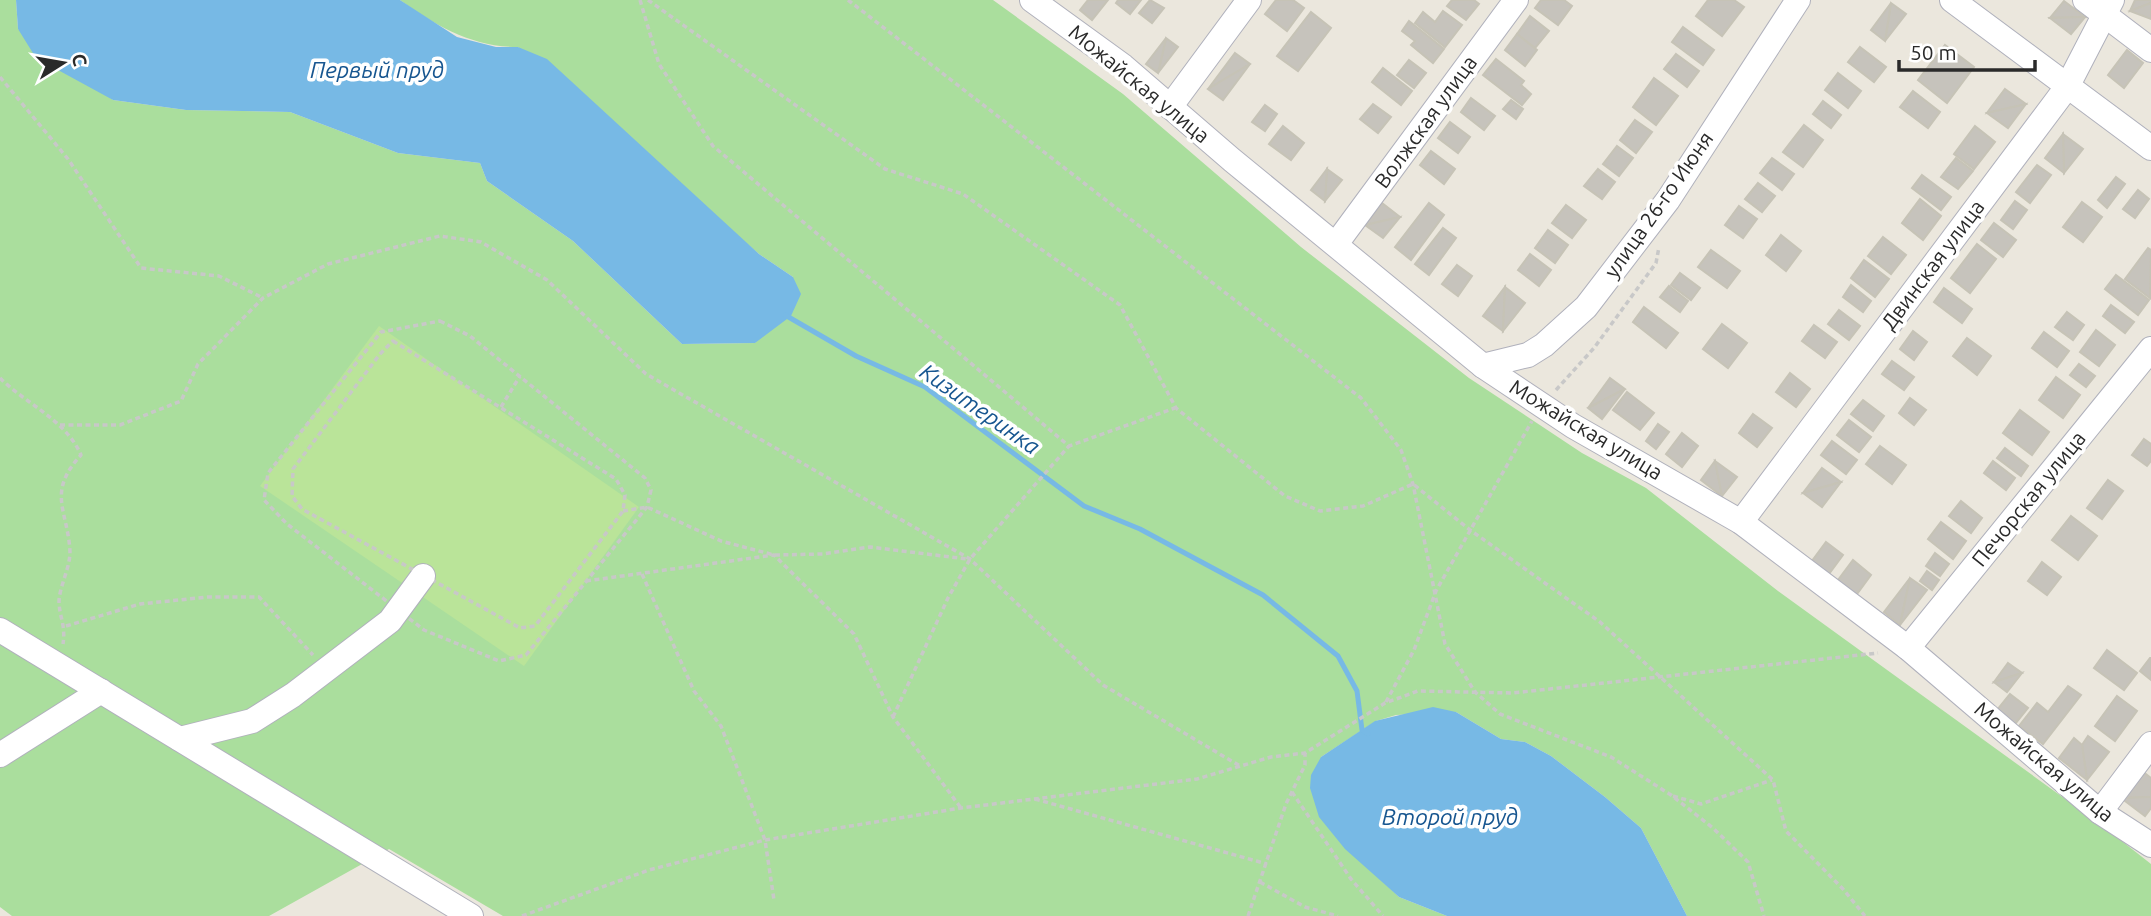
<svg xmlns="http://www.w3.org/2000/svg" width="2151" height="916" font-family="Ubuntu,sans-serif">
  <style>
    .green { fill: #aade9d }
    .pitch { fill: #bae499 }
    .water { fill: #77b9e5 }
    .lines { fill: none; stroke-linecap: round; stroke-linejoin: round }
    .stream { stroke: #77b9e5; stroke-width: 5 }
    .building { fill: #c6c3bc; stroke: #c6c3b6; stroke-width: 2 }
    .minor-casing { stroke: #b0b1bc; stroke-width: 26 }
    .path { stroke: #c8c8c8; stroke-width: 3.5; stroke-dasharray: 5 3.5; stroke-linecap: butt }
    .minor { stroke: #fff; stroke-width: 24 }
    .labels { text-anchor: middle; stroke-width: 7; stroke-linejoin: round; paint-order: stroke }
    .street-label { font-size: 21px; fill: #2a2a2a; stroke: #fff }
    .water-label { font-size: 23px; font-style: italic; fill: #175690; stroke: #fff }
  </style>
  <rect width="100%" height="100%" fill="#ebe7dd"/>
  <!-- green -->
  <path class="green" d="M0,0H16L18,29L113,100L186,110L290,112L398,153L480,163L487,181L573,241L682,344L755,343L793,277L759,254L518,47C472,47 436,26 400,0H993L1123,94L1301,247L1469,378L1582,453L1646,488L1778,591L2104,827L2151,864V916H1687L1641,828L1605,797L1551,756L1525,742L1501,739L1456,712L1396,715L1376,721L1321,757L1375,874L1399,897L1447,916H503L389,849L269,916H12L0,907Z"/>
  <!-- pitch -->
  <path class="pitch" d="M379,326L639,507L524,666L260,486Z"/>
  <!-- water -->
  <g class="water">
    <path d="M16,0H400L457,37L496,47H518L547,59L759,254L793,277L801,294L791,316L755,343L682,344L573,241L487,181L480,163L398,153L290,112L186,110L113,100L36,58L18,29Z"/>
    <path d="M1433,707L1456,712L1501,739L1525,742L1551,756L1605,797L1641,828L1687,916H1447L1399,897L1345,849L1319,817L1310,788L1311,775L1321,757L1375,721Z"/>
  </g>
  <g class="lines">
    <!-- stream -->
    <path class="stream" d="M785,315L856,356L925,387L1084,506L1140,529L1263,595L1338,656L1357,691L1362,730L1368,734"/>
  </g>
  <!-- building -->
  <g class="building">
    <path d="M1088,0H1108L1092,20L1080,10Z"/>
    <path d="M1118,0H1141L1130,14L1116,3Z"/>
    <path d="M1150,0L1164,8L1152,23L1139,13Z"/>
    <path d="M1276,0H1293L1304,8L1287,31L1265,14Z"/>
    <path d="M1452,0H1474L1479,4L1466,20L1447,6Z"/>
    <path d="M1541,0H1564L1572,6L1558,25L1535,8Z"/>
    <path d="M1708,0H1734L1744,7L1722,36L1696,16Z"/>
    <path d="M2135,0H2151V3L2130,11Z"/>
    <path d="M2064,1L2085,17L2050,18Z"/>
    <path d="M1891,3L1906,14L1885,41Z"/>
    <path d="M1891,3L1885,41L1871,30Z"/>
    <path d="M2151,3V19L2130,11Z"/>
    <path d="M1443,11L1462,25L1445,47L1415,23L1423,12L1435,22Z"/>
    <path d="M1311,12L1331,28L1298,71L1277,56Z"/>
    <path d="M1530,16L1549,31L1535,48L1517,34Z"/>
    <path d="M2085,17L2071,34L2050,18Z"/>
    <path d="M1409,21L1444,49L1433,63L1411,45L1415,41L1402,31Z"/>
    <path d="M1683,27L1714,50L1703,65L1672,42Z"/>
    <path d="M1517,34L1537,50L1525,66L1505,50Z"/>
    <path d="M1166,38L1178,47L1158,73Z"/>
    <path d="M1166,38L1158,73L1146,64Z"/>
    <path d="M1945,45L1974,67L1947,103L1918,80Z"/>
    <path d="M1860,47L1886,67L1874,82L1848,62Z"/>
    <path d="M2127,50L2143,63L2124,88L2108,75Z"/>
    <path d="M1235,53L1250,64L1208,89Z"/>
    <path d="M1676,54L1699,71L1687,87L1664,69Z"/>
    <path d="M1496,59L1524,81L1521,85L1531,94L1522,105L1483,75Z"/>
    <path d="M1409,60L1426,73L1414,88L1397,75Z"/>
    <path d="M1250,64L1223,100L1208,89Z"/>
    <path d="M1383,68L1412,91L1401,105L1372,82Z"/>
    <path d="M1838,73L1861,91L1848,108L1825,90Z"/>
    <path d="M1654,78L1678,96L1656,125L1633,107Z"/>
    <path d="M2005,89L2026,104L1987,113Z"/>
    <path d="M1913,91L1940,112L1928,128L1900,107Z"/>
    <path d="M1471,98L1495,116L1484,130L1461,112Z"/>
    <path d="M1511,100L1523,109L1516,119L1503,109Z"/>
    <path d="M1823,101L1841,115L1831,128L1813,114Z"/>
    <path d="M1373,104L1391,117L1378,133L1360,119Z"/>
    <path d="M2026,104L2008,128L1987,113Z"/>
    <path d="M1265,105L1277,114L1265,131L1252,122Z"/>
    <path d="M1635,120L1652,132L1636,153L1620,140Z"/>
    <path d="M1450,122L1470,137L1458,153L1438,138Z"/>
    <path d="M1804,125L1823,140L1803,167L1783,152Z"/>
    <path d="M1283,126L1304,143L1291,160L1269,144Z"/>
    <path d="M1975,126L1995,142L1974,169L1954,154Z"/>
    <path d="M2063,134L2083,149L2064,173Z"/>
    <path d="M2063,134L2064,173L2045,158Z"/>
    <path d="M1617,146L1633,158L1619,176L1603,164Z"/>
    <path d="M1431,151L1455,169L1444,184L1420,165Z"/>
    <path d="M1772,158L1794,174L1782,190L1760,173Z"/>
    <path d="M1956,158L1973,171L1958,189L1941,177Z"/>
    <path d="M2037,165L2051,175L2030,203L2016,192Z"/>
    <path d="M1327,169L1342,180L1325,201Z"/>
    <path d="M1327,169L1325,201L1311,190Z"/>
    <path d="M1598,169L1615,182L1602,199L1584,186Z"/>
    <path d="M1922,175L1951,197L1941,210L1912,188Z"/>
    <path d="M2116,177L2125,184L2107,208L2098,200Z"/>
    <path d="M1758,183L1775,196L1762,212L1745,199Z"/>
    <path d="M2138,190L2149,199L2135,218L2123,209Z"/>
    <path d="M1920,199L1941,216L1923,240L1902,223Z"/>
    <path d="M2015,201L2027,210L2013,229L2001,220Z"/>
    <path d="M2082,202L2102,217L2083,242L2063,227Z"/>
    <path d="M1382,203L1400,217L1365,225Z"/>
    <path d="M1429,203L1444,215L1411,260L1395,247Z"/>
    <path d="M1566,205L1586,220L1572,238L1552,223Z"/>
    <path d="M1739,206L1757,219L1743,238L1725,225Z"/>
    <path d="M1400,217L1383,238L1365,225Z"/>
    <path d="M1994,223L2016,240L2003,257L1981,240Z"/>
    <path d="M1443,228L1456,238L1429,275L1415,264Z"/>
    <path d="M1548,230L1568,245L1555,263L1535,248Z"/>
    <path d="M1781,235L1801,251L1786,271L1766,255Z"/>
    <path d="M1883,237L1906,255L1891,274L1868,256Z"/>
    <path d="M1977,244L1996,259L1970,293L1951,278Z"/>
    <path d="M2148,248L2151,250L2150,298L2125,279Z"/>
    <path d="M1711,250L1740,271L1727,288L1698,267Z"/>
    <path d="M1530,254L1551,270L1539,286L1518,270Z"/>
    <path d="M1864,260L1889,279L1875,297L1851,278Z"/>
    <path d="M1457,265L1472,276L1458,296L1442,284Z"/>
    <path d="M1680,273L1700,288L1691,300L1671,285Z"/>
    <path d="M2116,275L2149,300L2138,315L2105,289Z"/>
    <path d="M1851,285L1871,301L1863,312L1843,297Z"/>
    <path d="M1669,286L1688,301L1680,312L1660,297Z"/>
    <path d="M1505,287L1503,331L1483,316Z"/>
    <path d="M1505,287L1525,303L1503,331Z"/>
    <path d="M1944,288L1972,309L1962,323L1934,302Z"/>
    <path d="M2111,305L2134,322L2125,333L2103,316Z"/>
    <path d="M1644,307L1678,333L1666,348L1633,322Z"/>
    <path d="M1839,310L1860,326L1849,340L1828,324Z"/>
    <path d="M2067,312L2084,325L2073,340L2055,327Z"/>
    <path d="M1722,324L1747,343L1728,368L1703,349Z"/>
    <path d="M1814,325L1837,342L1825,358L1802,341Z"/>
    <path d="M2096,330L2115,345L2099,366L2080,352Z"/>
    <path d="M1913,331L1927,342L1914,360L1900,349Z"/>
    <path d="M2044,332L2069,351L2057,367L2032,348Z"/>
    <path d="M1967,338L1991,356L1977,375L1953,356Z"/>
    <path d="M1892,361L1914,377L1904,390L1882,374Z"/>
    <path d="M2079,364L2095,376L2086,387L2070,375Z"/>
    <path d="M1790,373L1810,389L1796,407L1776,392Z"/>
    <path d="M2056,377L2080,395L2063,418L2039,400Z"/>
    <path d="M1610,378L1625,389L1588,408Z"/>
    <path d="M1625,389L1602,419L1588,408Z"/>
    <path d="M1627,392L1654,413L1640,430L1613,410Z"/>
    <path d="M1910,398L1926,410L1914,425L1899,413Z"/>
    <path d="M1863,400L1884,416L1873,431L1851,414Z"/>
    <path d="M2020,410L2049,432L2032,455L2003,433Z"/>
    <path d="M1753,414L1772,428L1757,447L1739,433Z"/>
    <path d="M1849,420L1871,437L1859,452L1837,435Z"/>
    <path d="M1658,424L1669,432L1656,449L1646,441Z"/>
    <path d="M1682,433L1698,446L1682,467L1666,454Z"/>
    <path d="M2144,439L2151,444V461L2147,466L2132,455Z"/>
    <path d="M1832,441L1857,460L1846,474L1821,455Z"/>
    <path d="M1880,446L1906,465L1892,484L1866,464Z"/>
    <path d="M2005,448L2028,466L2021,476L1997,458Z"/>
    <path d="M1715,461L1722,496L1701,480Z"/>
    <path d="M1715,461L1737,477L1722,496Z"/>
    <path d="M1993,461L2015,478L2006,490L1984,473Z"/>
    <path d="M1822,468L1841,482L1803,493Z"/>
    <path d="M2108,480L2123,491L2102,519L2087,508Z"/>
    <path d="M1841,482L1822,507L1803,493Z"/>
    <path d="M1961,501L1982,518L1971,533L1949,516Z"/>
    <path d="M2071,516L2097,536L2078,560L2052,540Z"/>
    <path d="M1941,522L1966,541L1953,559L1928,539Z"/>
    <path d="M1826,542L1843,555L1823,582L1806,569Z"/>
    <path d="M1935,553L1949,564L1940,576L1926,566Z"/>
    <path d="M1853,560L1871,575L1854,598L1835,584Z"/>
    <path d="M2042,562L2061,577L2047,595L2028,581Z"/>
    <path d="M1927,571L1939,580L1932,590L1920,581Z"/>
    <path d="M1910,578L1900,625L1884,612Z"/>
    <path d="M1910,578L1927,590L1900,625Z"/>
    <path d="M2107,650L2137,673L2124,690L2094,668Z"/>
    <path d="M2150,658H2151V680L2140,671Z"/>
    <path d="M2008,663L2022,673L1994,682Z"/>
    <path d="M2022,673L2007,692L1994,682Z"/>
    <path d="M2068,686L2081,695L2043,744L2019,726L2037,703L2048,712Z"/>
    <path d="M2010,694L2028,708L2015,724L1997,710Z"/>
    <path d="M2117,696L2137,711L2115,741L2095,726Z"/>
    <path d="M2088,736L2109,752L2087,780L2082,745Z"/>
    <path d="M2074,738L2082,745L2087,780L2059,758Z"/>
    <path d="M2142,771L2151,778V797L2121,798Z"/>
    <path d="M2151,797V808L2145,816L2121,798Z"/>
  </g>
  <g class="lines">
    <!-- minor casing -->
    <g class="minor-casing">
      <g id="minor">
        <path d="M1032,0L1123,66L1232,160L1483,366L1573,426L1741,522L1908,648L2100,812L2151,845"/>
        <path d="M1952,0L2151,148"/>
        <path d="M2085,0L2151,50"/>
        <path d="M1170,107L1249,0"/>
        <path d="M1336,244L1516,0"/>
        <path d="M1483,366L1528,355L1544,345L1586,307L1668,200L1798,0"/>
        <path d="M1741,522L2067,87L2112,0"/>
        <path d="M0,630L471,916"/>
        <path d="M1908,648L2151,349"/>
        <path d="M180,739L252,721L293,695L390,621L423,576"/>
        <path d="M0,755L101,691"/>
        <path d="M2100,812L2151,744"/>
      </g>
    </g>
    <!-- path -->
    <g class="path">
      <path d="M640,0L659,64L713,146L1069,446L1175,408"/>
      <path d="M648,0L885,169L963,194L1120,305L1176,408L1285,496L1320,511L1363,506L1413,484L1470,530L1600,622L1773,780L1786,831L1843,889L1865,916"/>
      <path d="M848,0L1361,398L1401,450L1413,484L1445,644L1475,692L1500,714L1611,757L1671,795L1713,828L1748,862L1764,916"/>
      <path d="M0,77L68,159L141,268L219,276L263,298"/>
      <path d="M440,321L470,336L645,478L651,490L647,507L526,655L499,661L424,630L287,524L264,500L268,473L381,332Z"/>
      <path d="M393,341L616,479L625,495L623,511L535,626L520,628L302,509L292,496L293,469L380,354Z"/>
      <path d="M0,378C26,404 66,420 81,455C46,493 68,510 70,552C70,568 60,585 59,601C59,616 66,625 63,644"/>
      <path d="M1556,390L1594,348L1656,263L1659,247"/>
      <path d="M501,407L520,376"/>
      <path d="M60,425H120L181,401L198,364L263,298L328,264L440,236L481,242L547,280L646,374L970,559L1103,685L1240,766"/>
      <path d="M623,511L647,507L721,541L774,555L823,554L870,547L967,559"/>
      <path d="M642,574L694,691L721,726L765,840L774,900"/>
      <path d="M586,581L774,555L854,634L893,717L961,808"/>
      <path d="M66,626L140,604L208,597H259L313,655"/>
      <path d="M1386,702L1414,650L1436,591L1532,421"/>
      <path d="M893,717L948,598L970,559L1069,446"/>
      <path d="M1292,792L1351,879L1383,916"/>
      <path d="M1673,796L1701,804L1772,780"/>
      <path d="M1035,799L1267,864"/>
      <path d="M1260,882L1305,907L1338,916"/>
      <path d="M522,916L649,870L765,840L961,808L1197,779L1271,757L1305,753L1385,703L1418,691L1513,693L1878,653"/>
      <path d="M1248,916L1286,804L1305,765V753"/>
    </g>
    <!-- minor -->
    <use href="#minor" class="minor"/>
  </g>
  <g class="labels">
    <!-- street labels -->
    <g class="street-label">
      <text transform="translate(1139 84) rotate(39)" y="7">Можайская улица</text>
      <text transform="translate(1426 122) rotate(-54)" y="7">Волжская улица</text>
      <text transform="translate(1659 205) rotate(-55)" y="7">улица 26-го Июня</text>
      <text transform="translate(1933 265) rotate(-53)" y="7">Двинская улица</text>
      <text transform="translate(1586 430) rotate(31)" y="7">Можайская улица</text>
      <text transform="translate(2029 499) rotate(-51)" y="7">Печорская улица</text>
      <text transform="translate(2044 762) rotate(40)" y="7">Можайская улица</text>
    </g>
    <!-- water labels -->
    <g class="water-label">
      <text x="377" y="78">Первый пруд</text>
      <text transform="translate(980 409) rotate(35)" y="8">Кизитеринка</text>
      <text x="1450" y="825">Второй пруд</text>
    </g>
  </g>
  <!-- north arrow -->
  <g transform="translate(63 63) rotate(79)" stroke="#ffffff" stroke-width="5" paint-order="stroke">
  <path d="M0-5L12 26L0 18L-12 26Z" fill="#2a2a2a"/>
  <text y="-10" font-size="19" font-weight="bold" text-anchor="middle" fill="#2a2a2a">С</text>
  </g>
  <!-- scale -->
  <path d="M1899 60v10h136v-10" fill="none" stroke="#2a2a2a" stroke-width="3.5"/>
  <text x="1910" y="60" font-size="21" fill="#2a2a2a" stroke="#ffffff" stroke-width="5" paint-order="stroke">50 m</text>
</svg>
